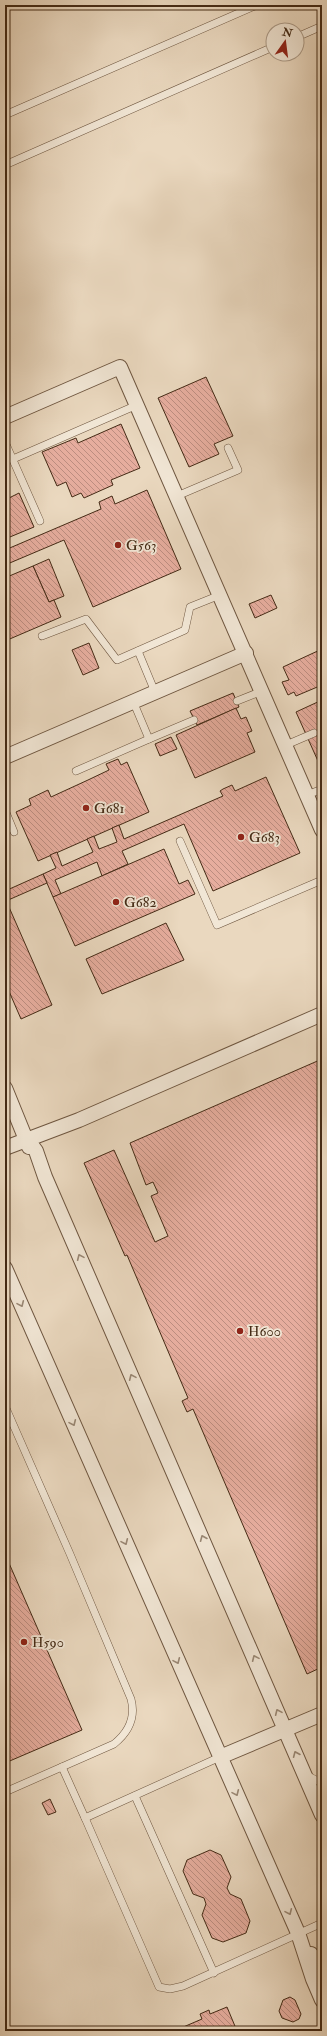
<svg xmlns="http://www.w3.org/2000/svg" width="327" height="2036" font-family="'IM FELL Double Pica',serif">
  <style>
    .building { fill: url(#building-back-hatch); stroke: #442a15 }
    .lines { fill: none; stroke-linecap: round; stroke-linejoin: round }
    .service-casing { stroke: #6e5640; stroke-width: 8 }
    .minor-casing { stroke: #6e5640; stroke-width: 16 }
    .service { stroke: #f1e6d5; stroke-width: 7 }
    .minor { stroke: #f1e6d5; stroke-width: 14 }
    .oneway { stroke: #9a8875 }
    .poi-dot { fill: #8f2418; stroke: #f1e6d5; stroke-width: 1.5 }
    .labels { text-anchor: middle; stroke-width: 3.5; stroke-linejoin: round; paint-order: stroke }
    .poi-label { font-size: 14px; fill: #442a15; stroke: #f1e6d5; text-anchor: start }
  </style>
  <defs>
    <pattern id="building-back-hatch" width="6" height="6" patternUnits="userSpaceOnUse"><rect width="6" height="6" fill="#e6ad9e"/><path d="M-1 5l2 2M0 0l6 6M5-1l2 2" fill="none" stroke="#bc8d80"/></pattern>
  </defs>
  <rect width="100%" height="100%" fill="#ead8bf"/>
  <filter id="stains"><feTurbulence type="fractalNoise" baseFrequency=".005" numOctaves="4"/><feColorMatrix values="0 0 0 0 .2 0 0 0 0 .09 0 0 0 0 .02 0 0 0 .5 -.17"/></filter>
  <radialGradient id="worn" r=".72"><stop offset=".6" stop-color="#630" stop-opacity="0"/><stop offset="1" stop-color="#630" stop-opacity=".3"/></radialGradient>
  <!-- building -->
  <g class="building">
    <path d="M206,377L233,436L214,444L219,454L189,467L158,398Z"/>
    <path d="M121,424L140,468L111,480L113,485L84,498L81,493L72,497L66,482L57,486L42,452L76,438L78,443Z"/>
    <path d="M147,490L181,569L93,607L64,540L5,565V550L101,509L99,502L112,496L115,504Z"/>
    <path d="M19,493L34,527L5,539V500Z"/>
    <path d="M49,559L64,596L49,602L33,566Z"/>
    <path d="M33,566L49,602L54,600L61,617L5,641V573L7,577Z"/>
    <path d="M271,595L277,608L255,618L249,604Z"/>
    <path d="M89,643L99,668L83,675L72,650Z"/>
    <path d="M322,649V685L296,696L294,692L288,695L282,682L289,680L283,667Z"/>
    <path d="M233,693L239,707L197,725L190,711Z"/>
    <path d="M322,700V770L296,712Z"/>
    <path d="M236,708L241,719L246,717L252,731L247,733L255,752L195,778L176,735Z"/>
    <path d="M171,737L177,749L160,756L155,744Z"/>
    <path d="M118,759L121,765L127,762L149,812L38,861L16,812L31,805L29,799L48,790L51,797L88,780L109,770L106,764Z"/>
    <path d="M266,777L300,853L213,891L184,824L122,851L128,864L102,876L97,862L55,880L61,894L53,897L43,874L56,868L50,855L57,852L62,866L93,852L87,839L94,836L99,849L117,842L112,828L119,825L124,839L223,796L220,791L223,789L232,785L235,791Z"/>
    <path d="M164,849L179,884L188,880L195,894L75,946L53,897Z"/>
    <path d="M43,874L47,883L6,901L5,891Z"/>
    <path d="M5,898L52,1005L21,1019L5,982Z"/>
    <path d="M166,923L184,960L102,994L86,959Z"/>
    <path d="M322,1059V1667L307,1674L193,1409L187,1412L182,1401L188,1398L127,1255L125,1256L84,1163L114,1150L155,1242L168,1236L151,1196L158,1193L153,1182L146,1185L130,1143Z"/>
    <path d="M5,1554L82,1730L5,1763Z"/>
    <path d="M50,1799L56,1812L48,1815L42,1803Z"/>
    <path d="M210,1850L221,1855L231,1877L227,1888L230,1894L241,1899L250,1921L246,1933L223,1942L212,1938L202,1915L206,1904L204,1898L193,1894L183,1871L187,1860Z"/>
    <path d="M290,1997L295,2000L301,2014L299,2019L293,2022L282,2018L279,2011L283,2000Z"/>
    <path d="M227,2007L237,2031H174L202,2019L200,2014L209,2010L210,2014Z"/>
  </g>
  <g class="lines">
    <!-- service casing -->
    <g class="service-casing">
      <g id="service">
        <path d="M297,37L322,26"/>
        <path d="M5,115L257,5"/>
        <path d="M5,165L273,47"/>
        <path d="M5,442L40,521"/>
        <path d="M13,459L137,405"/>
        <path d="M177,496L238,470L228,448"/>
        <path d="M42,636L86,619L117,660L185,630L190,607L220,595"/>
        <path d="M138,651L155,692"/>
        <path d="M133,701L149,739L194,720"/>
        <path d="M237,701L262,691"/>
        <path d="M286,745L314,733"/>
        <path d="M76,771L149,739"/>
        <path d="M307,795L322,789"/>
        <path d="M5,810L14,832"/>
        <path d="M180,841L217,925L322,880"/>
        <path d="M5,1406L70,1554L131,1699C136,1718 129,1732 114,1744L5,1792"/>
        <path d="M62,1767L85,1818L220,1757"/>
        <path d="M306,1775L322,1783"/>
        <path d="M135,1796L214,1973"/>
        <path d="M85,1818L159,1987L170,1989L183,1986L322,1923"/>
        <path d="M5,1819V1820"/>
      </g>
    </g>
    <!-- minor casing -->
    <g class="minor-casing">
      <g id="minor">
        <path d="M5,417L120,367L322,830"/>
        <path d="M5,757L246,653"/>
        <path d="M5,1088L29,1147"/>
        <path d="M27,1139L36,1151L45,1177L322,1815"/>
        <path d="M5,1148L79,1120L322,1014"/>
        <path d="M5,1268L298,1933L313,1979L322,2000"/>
        <path d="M220,1757L322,1714"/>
        <path d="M311,1954L322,1973"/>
      </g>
    </g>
    <!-- service -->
    <use href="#service" class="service"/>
    <!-- minor -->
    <use href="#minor" class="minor"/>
  </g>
  <!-- one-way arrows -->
  <defs><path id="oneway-chevron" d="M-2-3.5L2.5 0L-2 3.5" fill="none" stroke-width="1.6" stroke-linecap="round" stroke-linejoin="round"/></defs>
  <g class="oneway">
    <use href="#oneway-chevron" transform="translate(80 1257) rotate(-114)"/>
    <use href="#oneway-chevron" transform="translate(21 1304) rotate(66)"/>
    <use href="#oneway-chevron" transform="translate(132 1377) rotate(-114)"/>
    <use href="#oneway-chevron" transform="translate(73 1423) rotate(66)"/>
    <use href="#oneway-chevron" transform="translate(203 1538) rotate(-113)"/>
    <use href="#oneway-chevron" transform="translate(125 1542) rotate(66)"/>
    <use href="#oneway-chevron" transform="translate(255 1658) rotate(-114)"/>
    <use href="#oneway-chevron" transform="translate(177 1661) rotate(66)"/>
    <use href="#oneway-chevron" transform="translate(278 1712) rotate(-114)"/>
    <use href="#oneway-chevron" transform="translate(296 1754) rotate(-113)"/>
    <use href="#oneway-chevron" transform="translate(236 1793) rotate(66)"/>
    <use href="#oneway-chevron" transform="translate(289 1912) rotate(66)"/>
  </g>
  <!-- markers -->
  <g class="poi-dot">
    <circle cx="118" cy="545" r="4"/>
    <circle cx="86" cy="808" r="4"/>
    <circle cx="241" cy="837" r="4"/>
    <circle cx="116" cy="902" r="4"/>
    <circle cx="240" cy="1331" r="4"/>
    <circle cx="24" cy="1642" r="4"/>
  </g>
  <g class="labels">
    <!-- poi labels -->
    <g class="poi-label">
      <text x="126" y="550">G563</text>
      <text x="94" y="813">G681</text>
      <text x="249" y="842">G683</text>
      <text x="124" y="907">G682</text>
      <text x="248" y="1336">H600</text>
      <text x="32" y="1647">H590</text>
    </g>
  </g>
  <!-- margin -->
  <rect width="327" height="2036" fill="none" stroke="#ead8bf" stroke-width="20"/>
  <rect x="6" y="6" width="315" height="2024" fill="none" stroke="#442a15" stroke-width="2"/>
  <rect x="10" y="10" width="307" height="2016" fill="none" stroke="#442a15"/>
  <!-- north arrow -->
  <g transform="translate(285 42) rotate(14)"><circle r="19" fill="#f1e6d5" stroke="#ac9b88"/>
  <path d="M0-3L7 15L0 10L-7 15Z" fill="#8f2418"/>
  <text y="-6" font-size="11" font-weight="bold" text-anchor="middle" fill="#442a15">N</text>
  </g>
  <rect width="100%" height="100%" filter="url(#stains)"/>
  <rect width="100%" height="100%" fill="url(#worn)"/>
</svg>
